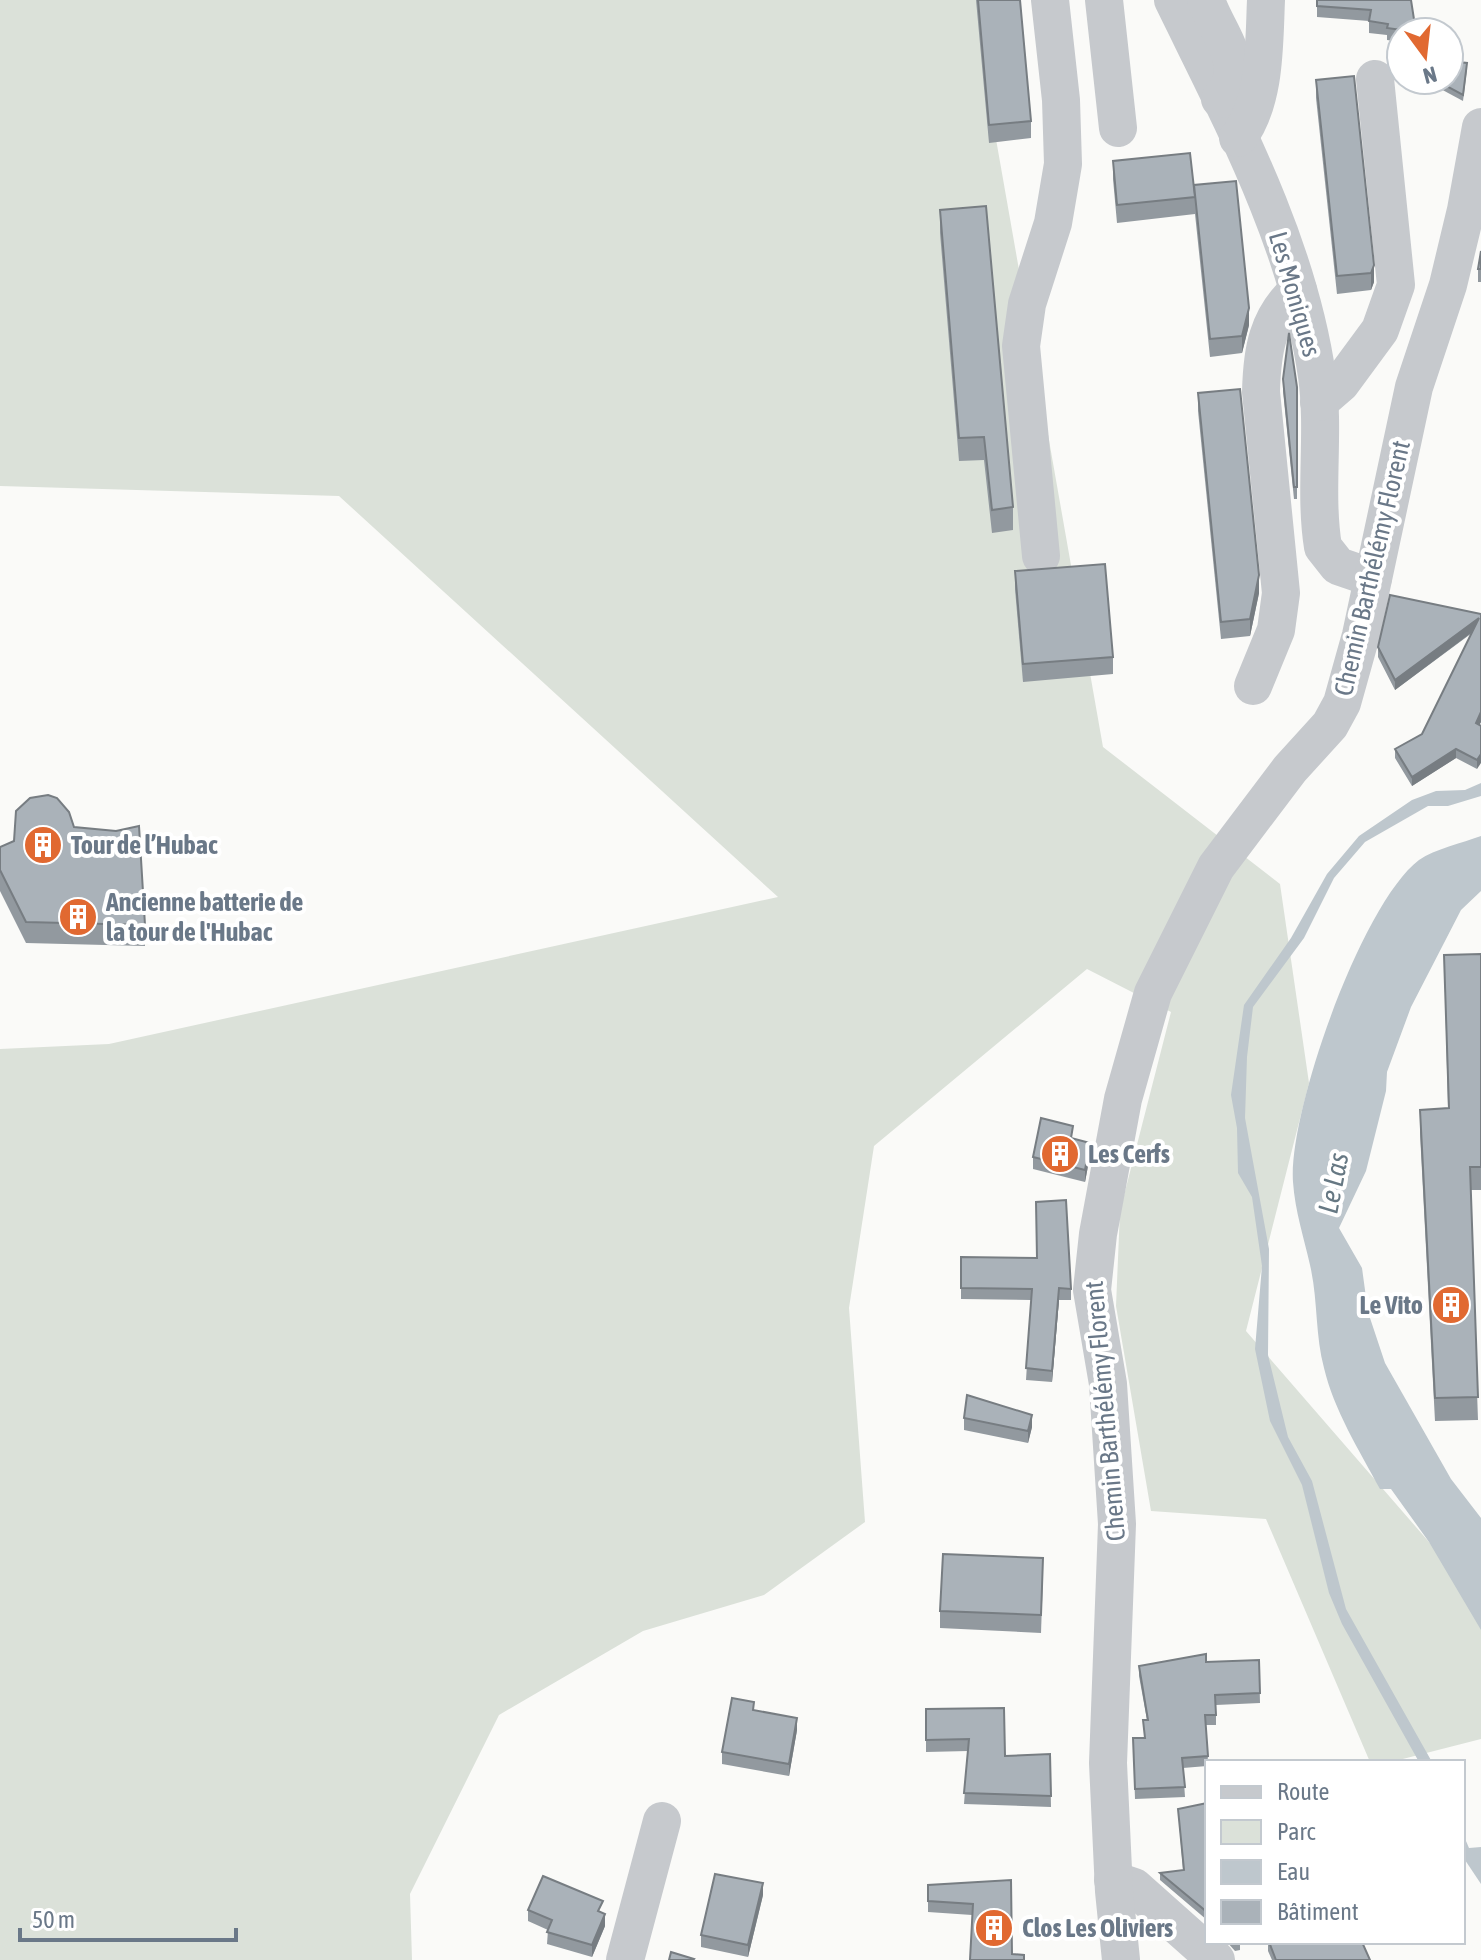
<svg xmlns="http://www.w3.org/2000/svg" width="1481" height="1960" font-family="'Asap Condensed',sans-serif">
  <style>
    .green { fill: #dbe1d9 }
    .water { fill: #bec7cd }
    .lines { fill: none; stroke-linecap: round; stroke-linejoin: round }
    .minor { stroke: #c6c9cd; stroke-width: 38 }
    .wall { fill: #92999f }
    .shaded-wall { fill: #777d82 }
    .building { fill: #aab2b9; stroke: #777d82; stroke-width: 2 }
    .labels { text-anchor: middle; stroke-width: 8; stroke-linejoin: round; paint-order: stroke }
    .street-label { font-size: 26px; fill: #6a7888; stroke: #fff }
    .poi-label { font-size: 26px; font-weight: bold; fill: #6a7888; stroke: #fff; text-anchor: start }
    .water-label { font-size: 28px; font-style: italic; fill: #667883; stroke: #fff }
  </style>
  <rect width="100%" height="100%" fill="#fafaf8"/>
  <!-- green -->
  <path class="green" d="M0,0H1014L984,71L1103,747L1280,884L1309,1083L1246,1331L1481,1602V1739L1391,1762H1370L1266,1519L1151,1511L1116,1306L1120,1211L1171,1012L1087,969L874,1146L849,1308L865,1522L764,1595L643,1631L499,1715L410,1894L412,1960H0V1049L109,1044L778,897L339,496L0,486Z"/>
  <!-- water -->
  <g class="water">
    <path d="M1481,783V796L1448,806H1428L1365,842L1334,878L1304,938L1253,1007L1247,1057L1245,1118L1269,1249L1268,1355L1288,1437L1312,1481L1346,1609L1432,1762H1419L1342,1624L1329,1593L1302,1485L1270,1421L1255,1349L1262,1266L1252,1197L1238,1173L1237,1128L1231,1095L1244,1005L1291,938L1327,874L1359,836L1412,800L1436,791L1465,790Z"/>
    <path d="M1481,836V891L1461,910L1411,1007L1387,1072L1386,1091L1366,1171L1339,1228L1362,1268L1368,1312L1385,1363L1451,1479L1481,1518V1630L1429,1542L1391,1489H1380C1359,1450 1334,1410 1324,1368C1315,1335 1318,1299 1310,1265C1304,1238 1295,1211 1293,1182C1288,1112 1362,903 1419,860C1435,849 1462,843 1481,836Z"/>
    <path d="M1463,1834L1469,1848L1481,1847V1884L1463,1857Z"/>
  </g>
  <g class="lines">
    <!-- minor -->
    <g class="minor">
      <path d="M1104,0L1118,128"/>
      <path d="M1173,0C1231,119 1298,243 1317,376C1325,433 1314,491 1323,547L1338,566L1373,578"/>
      <path d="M1206,0C1216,32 1252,68 1220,99"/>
      <path d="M1238,138C1266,102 1264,43 1266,0"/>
      <path d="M1319,402L1341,383L1380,330L1396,285L1375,79"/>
      <path d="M1041,556L1021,346L1027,304L1053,223L1063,164L1061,100L1050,0"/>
      <path d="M1253,686L1276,630L1281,593L1261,392C1262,351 1267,318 1298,290"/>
      <path d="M1113,1880L1134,1887L1216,1960"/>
      <path d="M625,1960L662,1821"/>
      <path d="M1121,1960L1114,1891L1108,1763L1117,1524L1108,1384L1092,1290L1098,1234L1123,1099L1153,993L1216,867L1290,769L1330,725L1342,703L1361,635L1414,387L1448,285L1466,210L1481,127"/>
    </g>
  </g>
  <!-- wall -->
  <g class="wall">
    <path d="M976,0H1020L1031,121V138L989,143Z"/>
    <path d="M1317,0H1411L1416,32H1401V42L1387,40V35L1369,33V21L1317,17Z"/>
    <path d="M1467,69L1463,101L1437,87V80Z"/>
    <path d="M1316,80L1374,282L1371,290L1337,294L1316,98Z"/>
    <path d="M1113,161L1194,186L1249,325L1242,353L1210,357L1195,214L1117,223L1113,179Z"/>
    <path d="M940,210L1013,507V530L992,533L984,460L959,461L940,233Z"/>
    <path d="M1481,251V282H1478V269Z"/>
    <path d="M1283,379L1297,387V499H1294L1283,391Z"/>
    <path d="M1198,393L1259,593L1250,636L1221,639L1198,411Z"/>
    <path d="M1015,571L1113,657V674L1023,682L1015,589Z"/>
    <path d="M1481,614V722L1479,725L1477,769L1456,758L1412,786L1395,758V749L1422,734L1472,633L1395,690L1378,657V647Z"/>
    <path d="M74,827L145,925V946L26,943L0,891V847Z"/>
    <path d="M1481,954V1190H1470L1478,1420L1435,1421L1420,1133V1110L1448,1108L1444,955Z"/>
    <path d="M1073,1138L1090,1155L1085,1182L1033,1169V1157Z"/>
    <path d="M961,1257L1037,1258L1071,1289V1300H1059L1052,1382L1026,1380L1031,1300L961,1299Z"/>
    <path d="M964,1418L1032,1427L1028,1443L964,1430Z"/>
    <path d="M1043,1576L1041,1633L940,1628V1611Z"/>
    <path d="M1259,1660L1260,1703L1216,1705V1725H1206L1208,1756L1207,1766L1183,1768L1185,1797L1135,1799L1133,1738H1144L1147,1720L1139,1676V1666L1206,1662Z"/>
    <path d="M926,1709L1005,1756L1050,1754L1051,1807L964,1804L968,1751L926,1752Z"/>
    <path d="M754,1710L797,1730L789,1776L722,1764V1752Z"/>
    <path d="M1207,1803V1920L1160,1880V1873L1183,1870L1178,1809Z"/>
    <path d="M1011,1880L970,1960L972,1915L928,1912V1885Z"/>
    <path d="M763,1895L748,1957L701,1947V1935Z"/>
    <path d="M528,1910L603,1913L605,1926L592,1957L547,1944L548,1930L528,1921Z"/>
    <path d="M1227,1942H1240V1950L1235,1951Z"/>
    <path d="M1268,1942H1377L1363,1945L1370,1960H1272L1268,1951Z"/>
  </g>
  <!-- shaded-wall -->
  <g class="shaded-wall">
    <path d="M1374,265V282L1371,290V273Z"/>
    <path d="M1249,308V325L1242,353V336Z"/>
    <path d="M1259,575V593L1250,636V619Z"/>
    <path d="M1479,618V627L1395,690V680Z"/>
    <path d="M1481,712V722L1476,732V723Z"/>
    <path d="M1456,749V758L1412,786V777Z"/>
    <path d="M1481,754V763L1477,769V760Z"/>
    <path d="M1090,1143V1155L1085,1182V1170Z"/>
    <path d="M1059,1288V1300L1052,1382V1371Z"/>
    <path d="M1032,1415V1427L1028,1443V1431Z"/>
    <path d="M797,1718V1730L789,1776V1764Z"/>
    <path d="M763,1883V1895L748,1957V1945Z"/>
    <path d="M605,1914V1926L592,1957V1945Z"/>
  </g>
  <!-- building -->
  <g class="building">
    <path d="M978,0H1020L1031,121L989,125Z"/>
    <path d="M1317,0H1411L1416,32L1387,28L1388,24L1369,21L1371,10L1317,6Z"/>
    <path d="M1449,61L1467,63L1463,95L1437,81V80H1449Z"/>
    <path d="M1354,76L1374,265L1371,273L1337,276L1316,80Z"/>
    <path d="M1190,153L1195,197L1117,205L1113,161Z"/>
    <path d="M1236,181L1249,308L1242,336L1210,339L1194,185Z"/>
    <path d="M986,206L1013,507L992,510L984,437L959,438L940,210Z"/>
    <path d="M1481,251V269H1478Z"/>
    <path d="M1289,333L1297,387V487H1294L1283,379Z"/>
    <path d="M1240,389L1259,575L1250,619L1221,622L1198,393Z"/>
    <path d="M1105,564L1113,657L1023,664L1015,571Z"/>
    <path d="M1390,595L1481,614V712L1476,723L1481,726V754L1477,760L1456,749L1412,777L1395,749L1422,734L1479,618L1395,680L1378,647Z"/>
    <path d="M48,795L57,798L69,812L74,827L116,831L139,826L145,925L26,922L0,870V847L14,841L16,811L30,798Z"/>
    <path d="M1481,954V1167H1470L1478,1397L1435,1398L1420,1110L1449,1108L1444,955Z"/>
    <path d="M1041,1118L1073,1126L1071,1138L1090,1143L1085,1170L1033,1157Z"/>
    <path d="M1066,1200L1071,1289L1059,1288L1052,1371L1026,1368L1032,1289L961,1288V1257L1037,1258L1036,1202Z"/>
    <path d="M967,1395L1032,1415L1028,1431L964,1418Z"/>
    <path d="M943,1554L1043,1558L1041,1615L940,1611Z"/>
    <path d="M1206,1654V1662L1259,1660L1260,1693L1215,1695L1216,1715H1205L1208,1756L1182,1758L1185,1787L1135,1789L1133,1738H1145L1143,1720H1148L1139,1666Z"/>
    <path d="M732,1698L754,1702L753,1710L797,1718L789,1764L722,1752Z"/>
    <path d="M1004,1708L1005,1756L1050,1754L1051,1796L964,1793L969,1739L926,1740V1709Z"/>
    <path d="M1207,1803V1912L1160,1873L1184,1870L1178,1809Z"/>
    <path d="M715,1874L763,1883L748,1945L701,1935Z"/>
    <path d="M543,1876L603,1901L598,1911L605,1914L592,1945L547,1932L552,1920L528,1910Z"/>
    <path d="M1011,1880L1012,1954L1024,1955V1960H970L973,1904L928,1901V1885Z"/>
    <path d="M1269,1942H1362L1370,1960H1276Z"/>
    <path d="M671,1952L694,1959L693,1960H669Z"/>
  </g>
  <!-- icons -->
  <defs>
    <g id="building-disc" transform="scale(2)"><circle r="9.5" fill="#e16931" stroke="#fff"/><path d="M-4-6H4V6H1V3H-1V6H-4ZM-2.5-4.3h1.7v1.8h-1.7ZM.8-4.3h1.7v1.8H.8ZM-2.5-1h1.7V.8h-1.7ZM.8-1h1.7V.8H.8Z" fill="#fff"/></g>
  </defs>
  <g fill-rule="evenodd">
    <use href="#building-disc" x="43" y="845"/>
    <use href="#building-disc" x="78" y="917"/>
    <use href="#building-disc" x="1060" y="1154"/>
    <use href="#building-disc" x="1451" y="1305"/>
    <use href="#building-disc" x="994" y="1928"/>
  </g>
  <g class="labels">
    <!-- street labels -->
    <g class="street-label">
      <text transform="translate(1295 294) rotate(74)" y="9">Les Moniques</text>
      <text transform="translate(1372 568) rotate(-77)" y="9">Chemin Barthélémy Florent</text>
      <text transform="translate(1105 1411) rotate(-95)" y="9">Chemin Barthélémy Florent</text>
    </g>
    <!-- poi labels -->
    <g class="poi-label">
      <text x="71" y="854">Tour de l’Hubac</text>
      <text x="106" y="911">Ancienne batterie de<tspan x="106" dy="30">la tour de l'Hubac</tspan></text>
      <text x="1088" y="1163">Les Cerfs</text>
      <text x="1423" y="1314" text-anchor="end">Le Vito</text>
      <text x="1022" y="1937">Clos Les Oliviers</text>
    </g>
    <!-- water labels -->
    <g class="water-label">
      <text transform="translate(1333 1183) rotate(-79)" y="10">Le Las</text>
    </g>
  </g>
  <!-- legend -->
  <rect x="1205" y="1760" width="260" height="184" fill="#ffffff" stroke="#c3c9cf" stroke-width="2"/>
  <rect x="1221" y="1786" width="40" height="12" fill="#c6c9cd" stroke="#c3c9cf" stroke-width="2"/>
  <text x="1277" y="1800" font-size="24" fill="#6a7888">Route</text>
  <rect x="1221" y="1820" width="40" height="24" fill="#dbe1d9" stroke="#c3c9cf" stroke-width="2"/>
  <text x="1277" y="1840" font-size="24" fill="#6a7888">Parc</text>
  <rect x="1221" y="1860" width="40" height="24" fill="#bec7cd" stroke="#c3c9cf" stroke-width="2"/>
  <text x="1277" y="1880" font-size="24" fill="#6a7888">Eau</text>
  <rect x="1221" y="1900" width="40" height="24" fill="#aab2b9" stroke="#c3c9cf" stroke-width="2"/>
  <text x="1277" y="1920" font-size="24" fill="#6a7888">Bâtiment</text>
  <!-- north arrow -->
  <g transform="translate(1425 56) rotate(165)"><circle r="38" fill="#ffffff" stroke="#c3c9cf" stroke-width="2"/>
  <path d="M0-6L14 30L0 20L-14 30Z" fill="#e16931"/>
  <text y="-12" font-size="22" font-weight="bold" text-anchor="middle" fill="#6a7888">N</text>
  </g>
  <!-- scale -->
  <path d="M20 1928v12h216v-12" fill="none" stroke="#6a7888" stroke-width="4"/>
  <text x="32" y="1928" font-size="24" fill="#6a7888" stroke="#ffffff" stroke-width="6" paint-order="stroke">50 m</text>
</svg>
